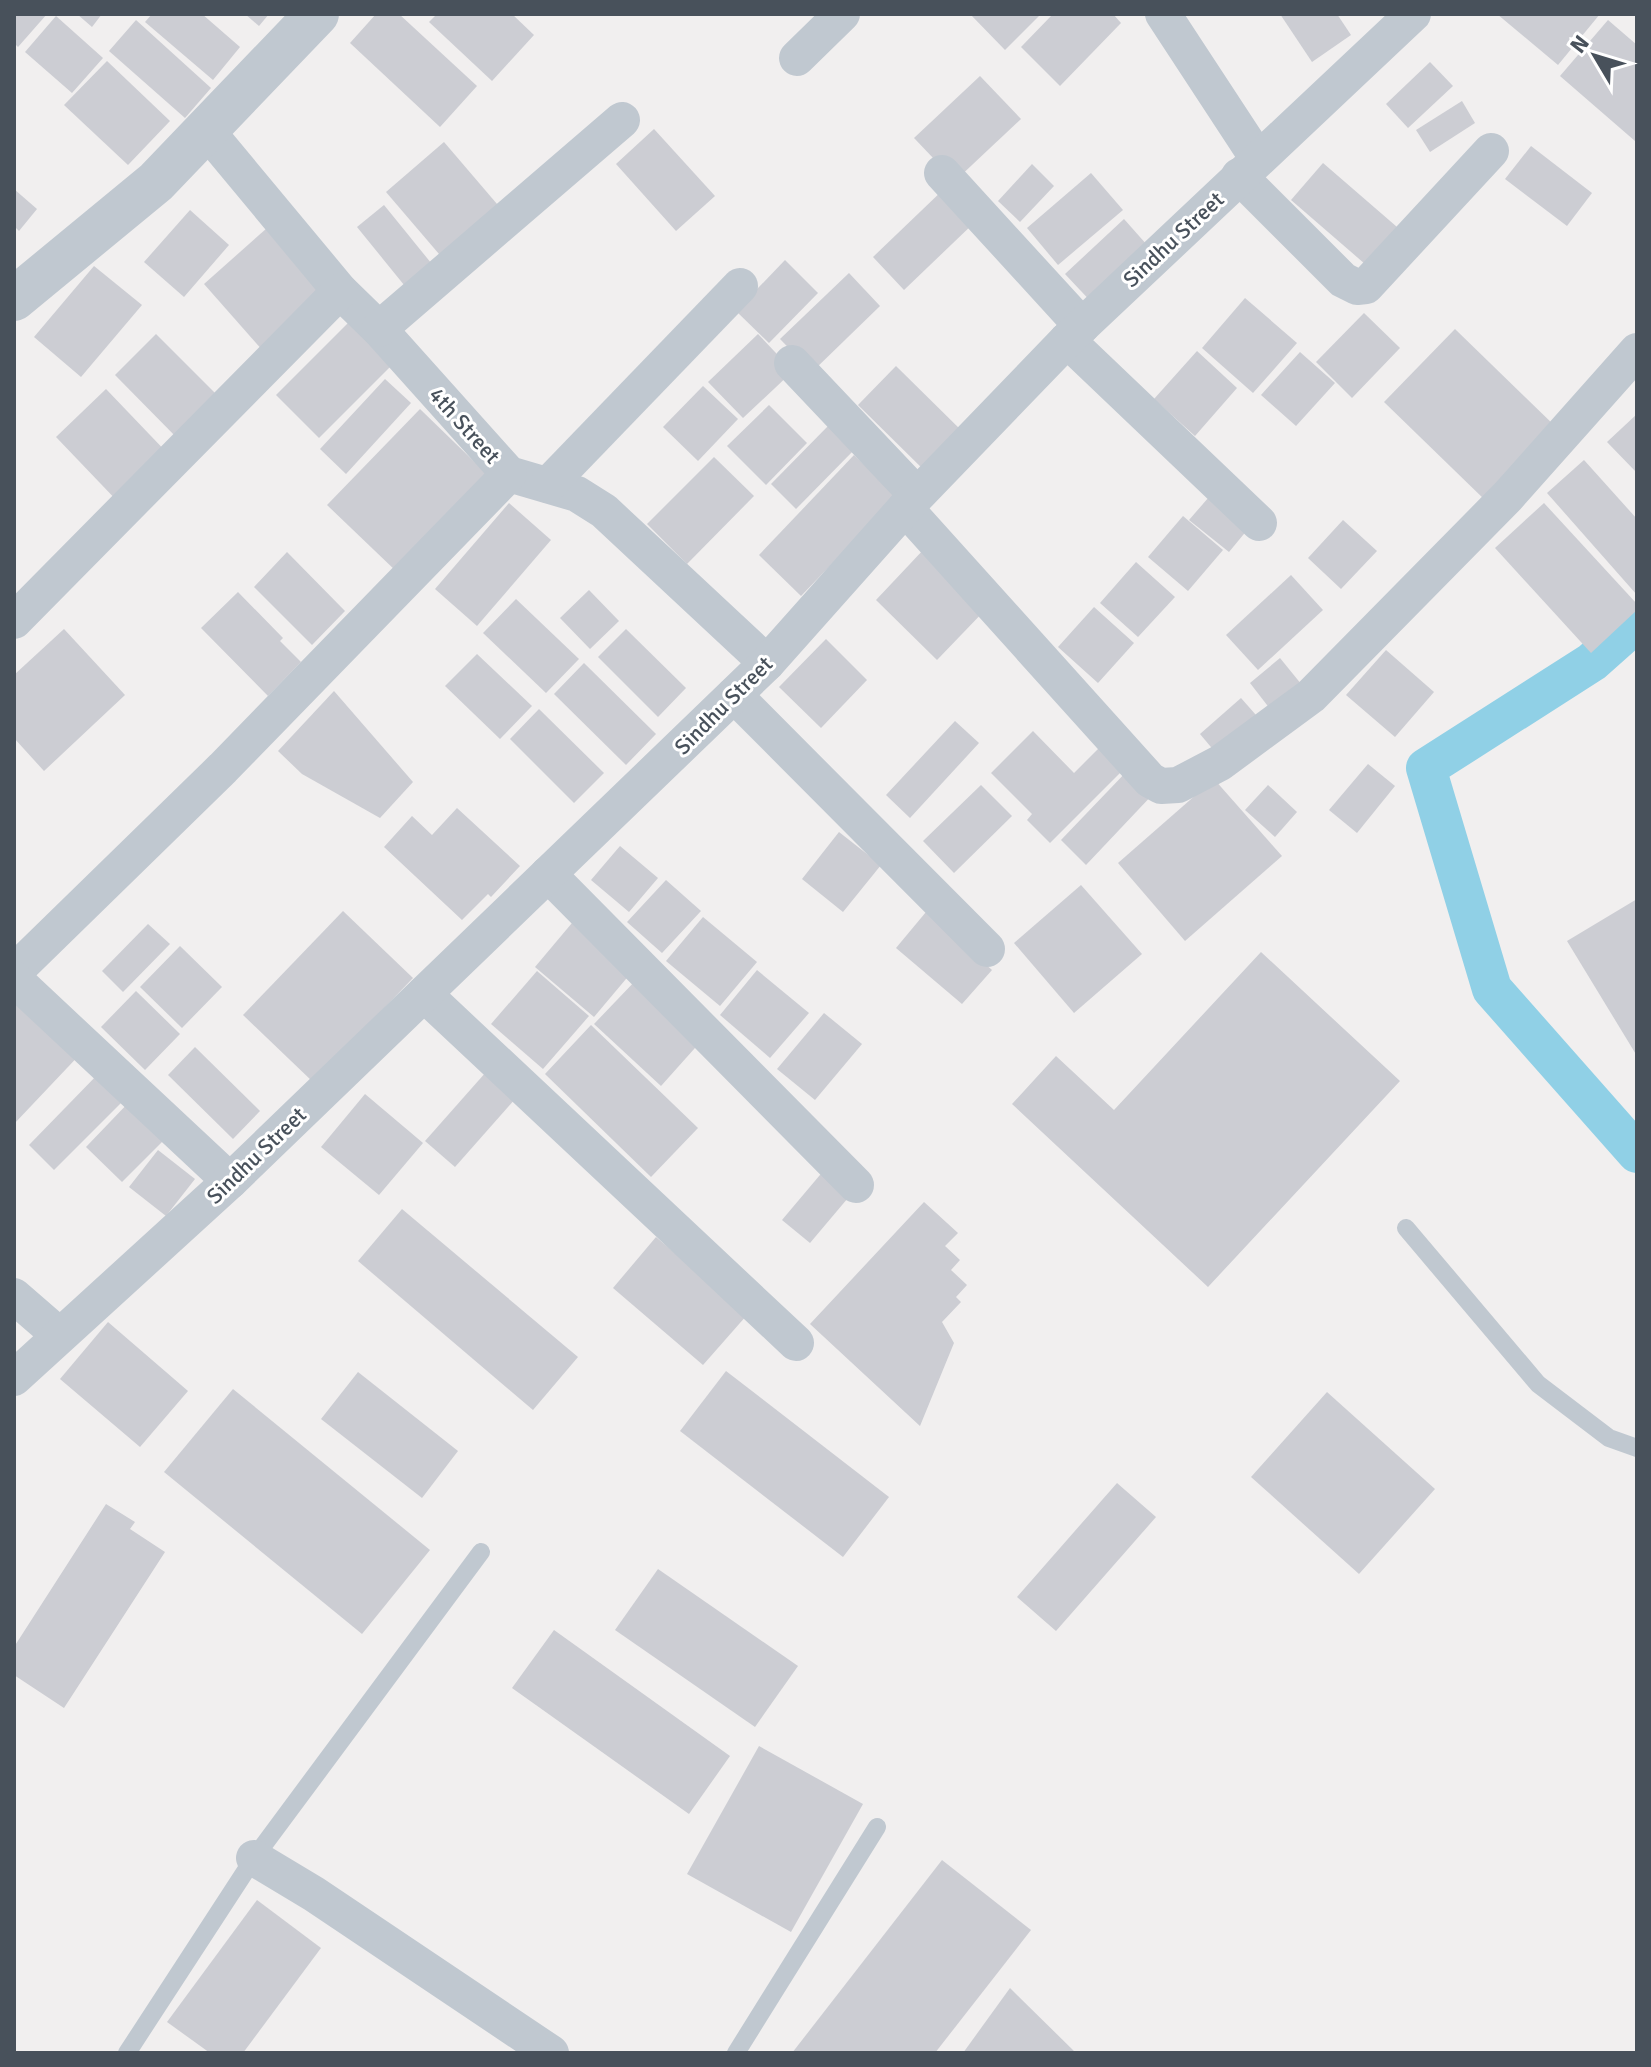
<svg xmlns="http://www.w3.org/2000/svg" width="1651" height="2067" font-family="Signika,sans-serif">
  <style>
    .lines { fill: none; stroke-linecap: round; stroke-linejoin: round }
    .canal { stroke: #90d0e6; stroke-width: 40 }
    .building { fill: #cccdd3 }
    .service { stroke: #c0c8d0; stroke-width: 18 }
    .minor { stroke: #c0c8d0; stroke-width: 36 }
    .tertiary { stroke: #c0c8d0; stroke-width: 44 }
    .labels { text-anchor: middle; stroke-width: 6; stroke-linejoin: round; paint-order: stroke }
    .street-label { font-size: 22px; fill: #48515b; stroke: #fff }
  </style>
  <rect width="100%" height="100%" fill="#f1efef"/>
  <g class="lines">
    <!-- canal -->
    <path class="canal" d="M1637,622L1592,662L1426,768L1492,989L1637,1153"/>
  </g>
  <!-- building -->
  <g class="building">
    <path d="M14,14H47L18,47L14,43Z"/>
    <path d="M77,14H102L92,27Z"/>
    <path d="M152,14H202L240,47L213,80L145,22Z"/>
    <path d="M245,14H269L259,26Z"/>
    <path d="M376,14H399L477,86L440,127L350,43Z"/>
    <path d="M437,14H512L534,35L492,81L429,22Z"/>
    <path d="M970,14H1041L1005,50Z"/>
    <path d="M1053,14H1113L1121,23L1060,86L1021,47Z"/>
    <path d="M1280,14H1337L1351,35L1312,62Z"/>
    <path d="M1497,14H1600L1558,65Z"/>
    <path d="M56,16L103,58L72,93L25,52Z"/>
    <path d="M136,20L211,88L185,118L109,51Z"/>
    <path d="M1608,20L1637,45L1635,141L1560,76Z"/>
    <path d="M107,61L170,121L128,165L64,105Z"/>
    <path d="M1430,62L1453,86L1408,128L1386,104Z"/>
    <path d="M980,76L1021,119L955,181L914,138Z"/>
    <path d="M1462,101L1475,123L1430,152L1416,130Z"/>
    <path d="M654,129L715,196L676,231L616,164Z"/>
    <path d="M444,142L503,211L445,261L386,192Z"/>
    <path d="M1531,146L1592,193L1567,226L1505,179Z"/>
    <path d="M1323,163L1397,227L1365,264L1291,200Z"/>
    <path d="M1032,164L1054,186L1020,222L998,201Z"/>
    <path d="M1091,173L1123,210L1058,265L1027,228Z"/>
    <path d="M945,188L976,221L904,290L873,257Z"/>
    <path d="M14,189L37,209L19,231L14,226Z"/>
    <path d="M384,205L440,274L413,296L357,227Z"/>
    <path d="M190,210L229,245L184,297L144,262Z"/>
    <path d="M1124,219L1155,254L1096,307L1065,274Z"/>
    <path d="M267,228L327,296L264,352L204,284Z"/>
    <path d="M785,260L818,293L769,343L736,311Z"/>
    <path d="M94,266L142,305L81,377L34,337Z"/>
    <path d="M849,273L880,306L812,372L780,339Z"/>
    <path d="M1245,298L1297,343L1253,393L1202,348Z"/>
    <path d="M1364,313L1400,348L1352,398L1316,362Z"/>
    <path d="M349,322L392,365L319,438L276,395Z"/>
    <path d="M1455,329L1558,429L1487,502L1384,402Z"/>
    <path d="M156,334L223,401L182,443L115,375Z"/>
    <path d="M758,334L793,371L743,418L708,382Z"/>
    <path d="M1197,351L1237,388L1195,436L1154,399Z"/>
    <path d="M1300,352L1335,383L1296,426L1261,395Z"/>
    <path d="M896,366L967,436L929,475L858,405Z"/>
    <path d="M385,379L411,403L346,474L320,449Z"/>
    <path d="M703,386L738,419L698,461L663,427Z"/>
    <path d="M106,389L172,458L122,506L56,437Z"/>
    <path d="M769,405L807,443L766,485L727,446Z"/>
    <path d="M420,409L489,476L397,572L327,505Z"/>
    <path d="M1637,414V473L1607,442Z"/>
    <path d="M830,424L855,449L796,509L771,484Z"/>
    <path d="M854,455L897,496L801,596L759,555Z"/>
    <path d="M714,457L754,496L687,564L647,524Z"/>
    <path d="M1584,460L1637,519V595L1547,493Z"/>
    <path d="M1209,497L1248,529L1229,552L1189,520Z"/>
    <path d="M509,503L551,540L477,626L435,589Z"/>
    <path d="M1544,503L1637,604V610L1591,653L1495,548Z"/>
    <path d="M1183,516L1223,550L1188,591L1148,557Z"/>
    <path d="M1343,520L1377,551L1341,589L1308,558Z"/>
    <path d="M925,548L987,608L937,660L876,600Z"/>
    <path d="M287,552L345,611L312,645L254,587Z"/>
    <path d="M1136,562L1175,597L1138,637L1100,603Z"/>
    <path d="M1291,575L1323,610L1258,670L1226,635Z"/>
    <path d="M589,590L619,621L590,649L560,618Z"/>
    <path d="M238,592L283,638L280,641L301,662L268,696L201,628Z"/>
    <path d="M516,599L579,659L546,693L483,633Z"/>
    <path d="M1094,607L1134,643L1098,683L1058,647Z"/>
    <path d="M64,629L125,695L44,771L14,738V675Z"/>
    <path d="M626,629L686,688L658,717L598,657Z"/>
    <path d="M826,639L867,680L821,728L779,687Z"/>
    <path d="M1386,650L1434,692L1395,737L1346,695Z"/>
    <path d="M477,654L532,706L500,739L445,686Z"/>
    <path d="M1280,658L1306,690L1274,714L1250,683Z"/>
    <path d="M584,663L656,734L626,765L554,694Z"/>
    <path d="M334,691L413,782L380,818L302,774L278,751Z"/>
    <path d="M1241,698L1263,723L1221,759L1200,734Z"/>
    <path d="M539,709L604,773L574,803L510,739Z"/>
    <path d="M955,721L979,743L910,818L886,795Z"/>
    <path d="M1033,731L1074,773L1103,744L1126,767L1050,843L1027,820L1032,814L991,773Z"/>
    <path d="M1368,764L1395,786L1357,833L1329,810Z"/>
    <path d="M1130,768L1155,792L1086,865L1061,840Z"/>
    <path d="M1214,779L1282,856L1185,941L1118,863Z"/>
    <path d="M981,785L1012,816L954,873L923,841Z"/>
    <path d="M1268,785L1297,812L1275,837L1245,810Z"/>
    <path d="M457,808L520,866L491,897L488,894L462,920L384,847L412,816L432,835Z"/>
    <path d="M839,832L881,865L843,912L802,879Z"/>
    <path d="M620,846L658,878L629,912L591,880Z"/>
    <path d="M666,880L701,911L662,953L627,922Z"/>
    <path d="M1081,885L1142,954L1074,1013L1014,943Z"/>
    <path d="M1637,899V1056L1567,941Z"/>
    <path d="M343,911L413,978L313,1082L243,1015Z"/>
    <path d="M926,912L992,970L962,1004L896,948Z"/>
    <path d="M703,917L757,962L720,1006L666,961Z"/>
    <path d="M572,923L631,973L594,1017L535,967Z"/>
    <path d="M148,924L170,944L123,992L102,971Z"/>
    <path d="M180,946L222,987L182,1028L140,987Z"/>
    <path d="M1261,952L1400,1081L1208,1287L1012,1104L1056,1056L1114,1110Z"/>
    <path d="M757,970L809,1013L770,1058L720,1015Z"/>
    <path d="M537,971L589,1016L543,1069L491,1024Z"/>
    <path d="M638,978L703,1039L661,1086L594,1024Z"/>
    <path d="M136,991L180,1034L145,1070L101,1027Z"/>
    <path d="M14,994L85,1049L14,1124Z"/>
    <path d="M824,1013L862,1044L815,1100L777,1069Z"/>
    <path d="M591,1025L698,1128L651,1177L545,1074Z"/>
    <path d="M195,1047L260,1111L233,1139L168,1075Z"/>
    <path d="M494,1063L524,1089L455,1167L425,1141Z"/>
    <path d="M101,1071L127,1097L54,1170L29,1145Z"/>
    <path d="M365,1094L423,1143L379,1195L321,1147Z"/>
    <path d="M133,1098L170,1134L122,1182L86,1147Z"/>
    <path d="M158,1150L195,1179L166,1216L129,1187Z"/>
    <path d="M825,1169L853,1192L810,1243L782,1220Z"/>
    <path d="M924,1202L958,1233L945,1246L960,1260L951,1270L967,1285L956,1297L961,1302L942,1322L954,1343L920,1426L810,1324Z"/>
    <path d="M402,1209L578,1357L533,1410L358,1261Z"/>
    <path d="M656,1237L747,1315L703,1365L613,1288Z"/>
    <path d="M108,1322L188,1391L140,1447L60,1379Z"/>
    <path d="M726,1371L889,1497L843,1557L680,1431Z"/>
    <path d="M358,1372L458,1451L422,1498L321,1419Z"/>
    <path d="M233,1389L430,1550L362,1634L164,1472Z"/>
    <path d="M1327,1392L1435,1489L1359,1574L1251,1477Z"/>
    <path d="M1117,1483L1156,1517L1056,1631L1017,1597Z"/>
    <path d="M106,1504L135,1522L130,1529L165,1552L64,1708L14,1675V1647Z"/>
    <path d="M658,1569L798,1666L755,1727L615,1630Z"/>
    <path d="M554,1630L730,1756L689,1814L512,1688Z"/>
    <path d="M759,1746L863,1804L791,1932L687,1874Z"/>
    <path d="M942,1860L1031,1930L935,2053H792Z"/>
    <path d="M257,1900L321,1948L243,2053H210L167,2022Z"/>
    <path d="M1010,1988L1076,2053H963Z"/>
  </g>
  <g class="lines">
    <!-- service -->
    <g class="service">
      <path d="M1406,1228L1538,1384L1609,1438L1637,1448"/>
      <path d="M127,2053L254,1858L481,1552"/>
      <path d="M736,2053L877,1827"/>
    </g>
    <!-- minor -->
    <g class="minor">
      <path d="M1163,14L1258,159"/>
      <path d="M797,58L842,14"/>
      <path d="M207,131L340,291L379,329L509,474L577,494L604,511L767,663"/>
      <path d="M942,173L1082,326"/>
      <path d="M1239,176L1343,280L1357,287L1366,286L1491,151"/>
      <path d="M379,329L622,120"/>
      <path d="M1067,340L1259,523"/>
      <path d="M792,363L917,495"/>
      <path d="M548,485L740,286"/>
      <path d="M905,508L1150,780L1161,786L1178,785L1220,763L1311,696L1508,496L1637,351"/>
      <path d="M14,621L340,291"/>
      <path d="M734,695L987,949"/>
      <path d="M548,874L856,1185"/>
      <path d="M14,972L223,768L509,474"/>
      <path d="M14,979L230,1181"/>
      <path d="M424,994L796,1343"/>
      <path d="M14,1296L59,1335"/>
      <path d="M14,1378L230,1181L767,663L905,508L1067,340L1413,14"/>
      <path d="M254,1858L314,1894L551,2053"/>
    </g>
    <!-- tertiary -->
    <path class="tertiary" d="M14,299L156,182L317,14"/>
  </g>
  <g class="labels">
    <!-- street labels -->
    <g class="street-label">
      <text transform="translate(1173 239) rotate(-43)" y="8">Sindhu Street</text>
      <text transform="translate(465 425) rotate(48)" y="8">4th Street</text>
      <text transform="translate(723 705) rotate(-45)" y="8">Sindhu Street</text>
      <text transform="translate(256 1155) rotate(-44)" y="8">Sindhu Street</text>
    </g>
  </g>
  <!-- border -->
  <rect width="1651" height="2067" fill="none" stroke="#48515b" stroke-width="32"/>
  <!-- north arrow -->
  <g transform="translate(1595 56) rotate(308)" stroke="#ffffff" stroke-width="6" paint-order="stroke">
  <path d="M0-6L14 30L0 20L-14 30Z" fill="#48515b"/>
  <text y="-12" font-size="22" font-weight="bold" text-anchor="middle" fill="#48515b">N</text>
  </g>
</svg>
